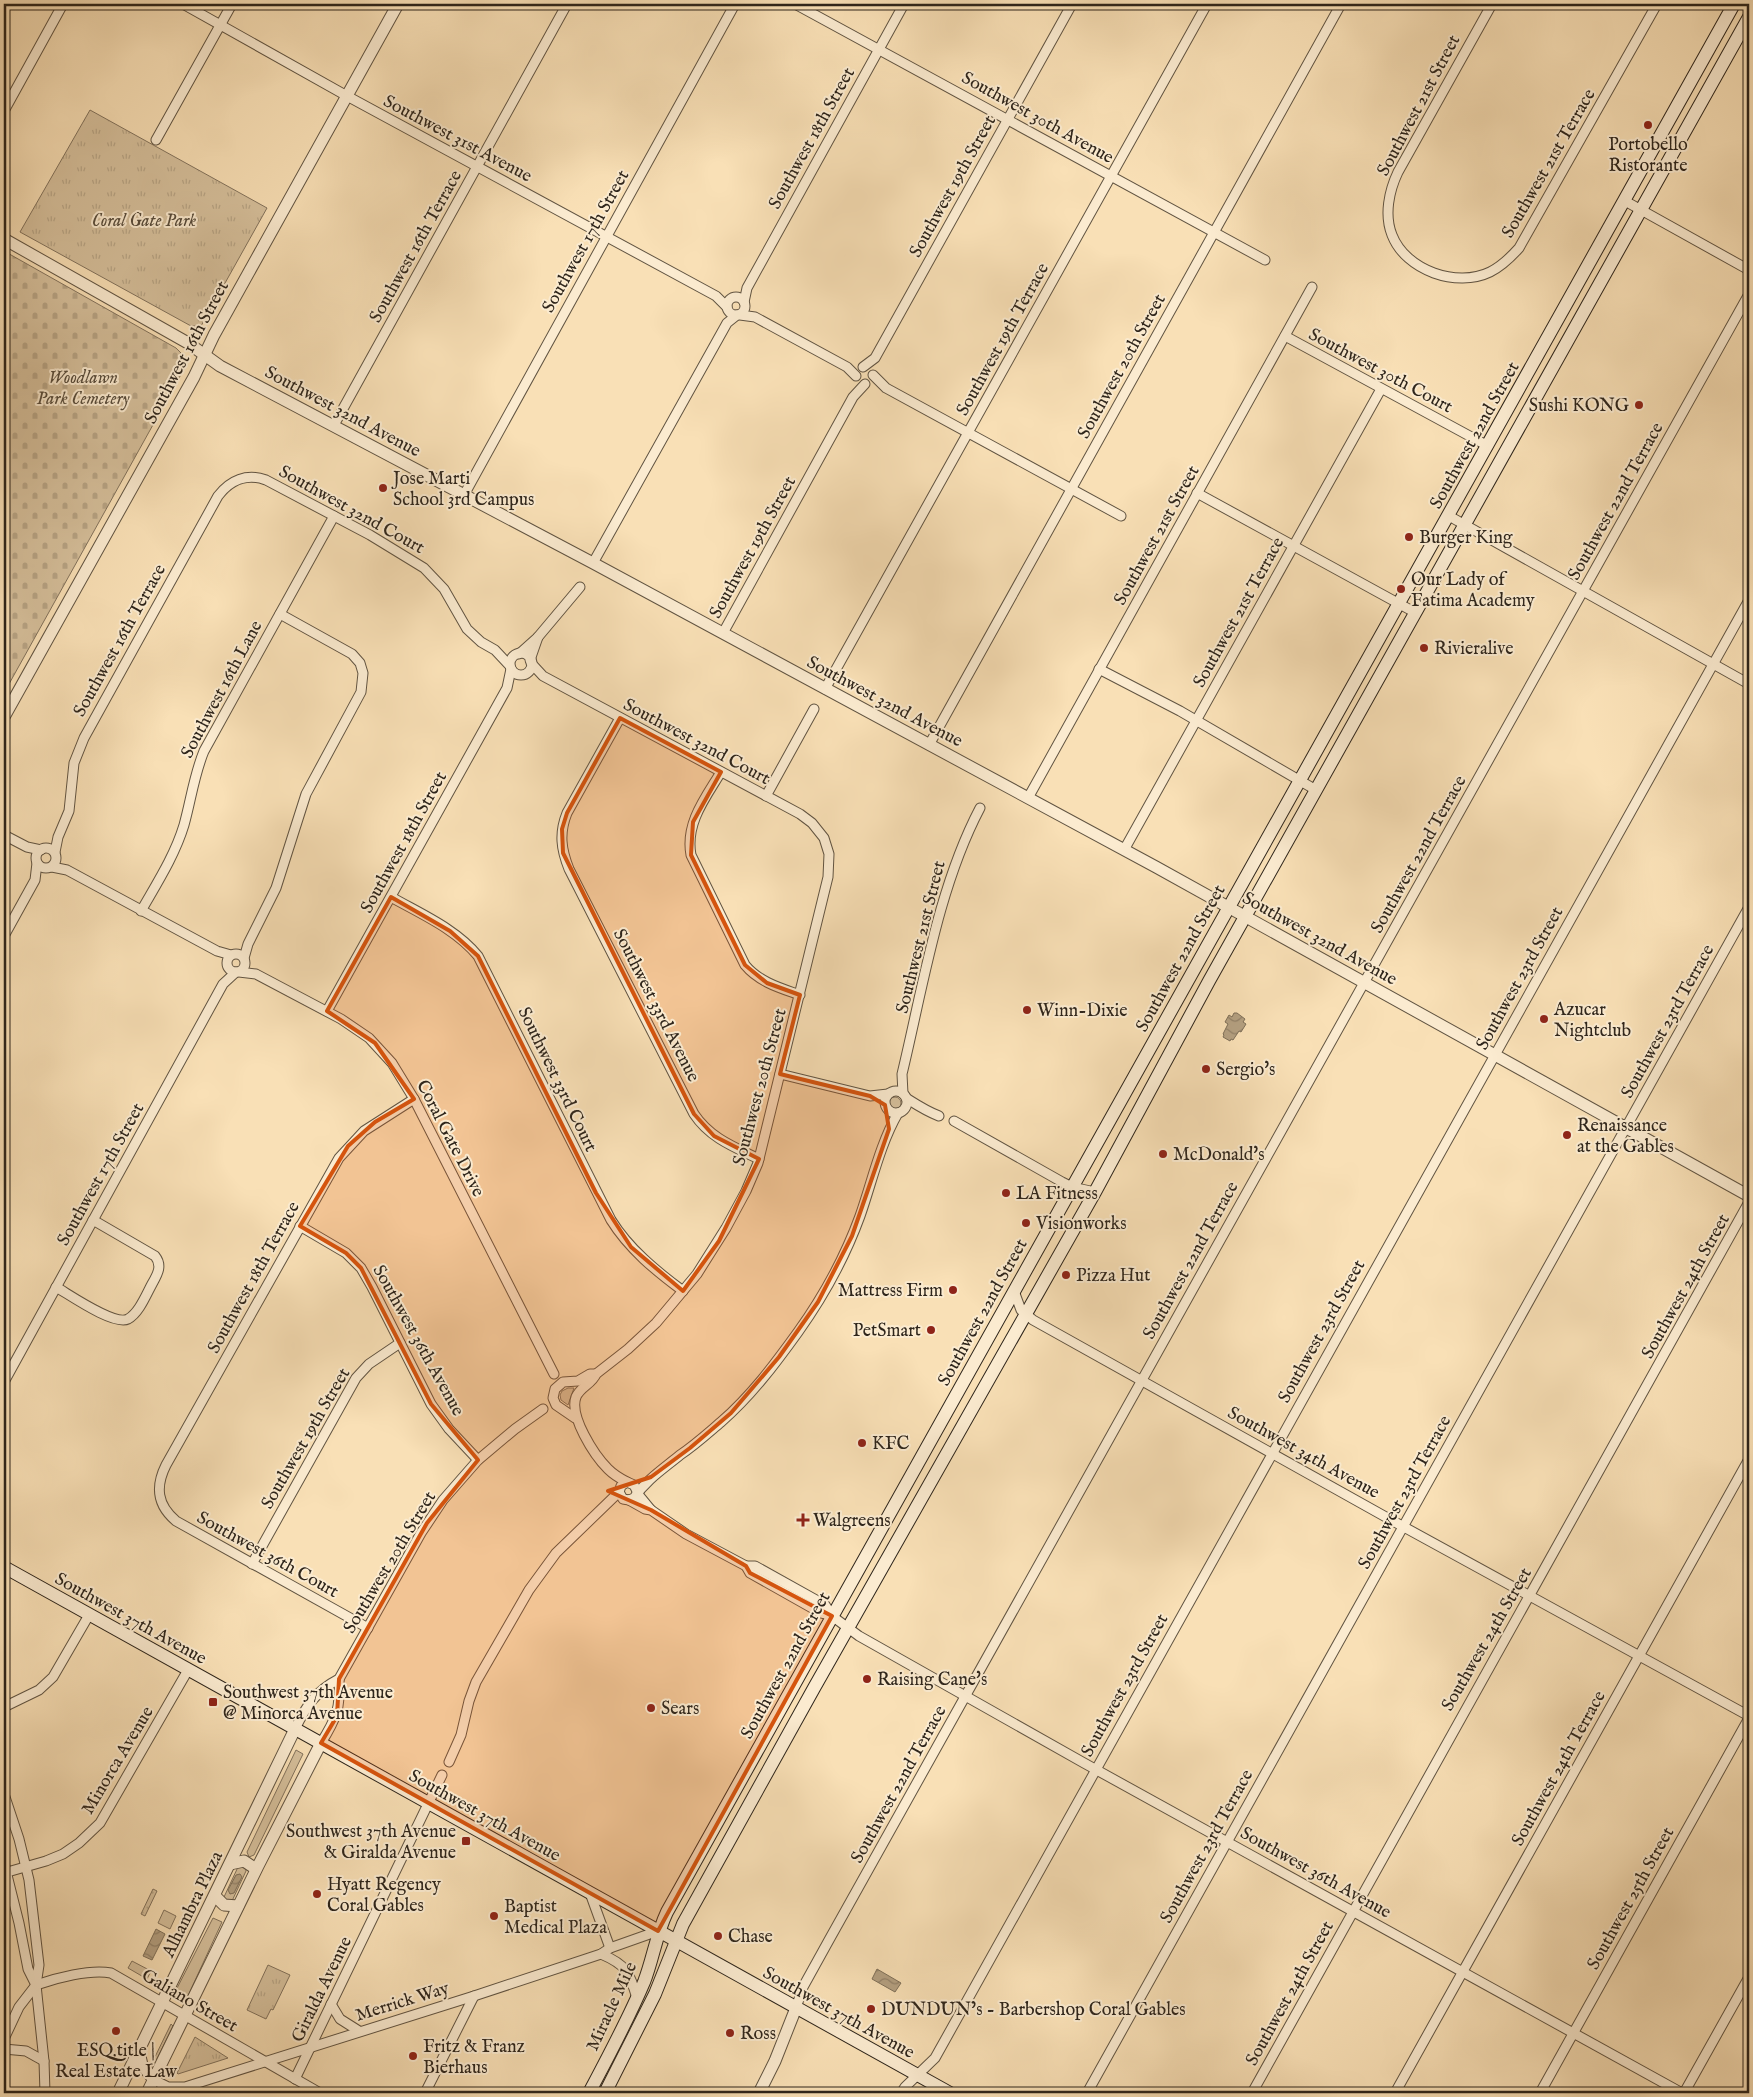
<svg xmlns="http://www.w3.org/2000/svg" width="1753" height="2097" font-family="'IM FELL English',serif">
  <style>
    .grass { fill: #d6c09c; stroke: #82725c }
    .cemetery { fill: url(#cemetery-stones); stroke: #82725c }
    .park { fill: url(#park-tufts); stroke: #82725c }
    .garden { fill: url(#garden-dots); stroke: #82725c }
    .water { fill: url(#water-waves); stroke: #7e6f58 }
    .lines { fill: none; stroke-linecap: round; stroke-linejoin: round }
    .minor-casing { stroke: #615442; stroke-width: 11 }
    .tertiary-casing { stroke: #615442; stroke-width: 13 }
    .secondary-casing { stroke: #2e251b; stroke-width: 14 }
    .minor { stroke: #fbebd0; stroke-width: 9 }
    .tertiary { stroke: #fbebd0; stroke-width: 11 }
    .secondary { stroke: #fbebd0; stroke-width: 12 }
    .marked { fill: #d5540e; fill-opacity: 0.2; stroke: #d5540e; stroke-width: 4; stroke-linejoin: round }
    .poi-dot { fill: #8f2418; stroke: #fbebd0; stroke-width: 2 }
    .labels { text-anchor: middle; stroke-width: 4; stroke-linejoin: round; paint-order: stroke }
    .street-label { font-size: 18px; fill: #2e251b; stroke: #fbebd0 }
    .poi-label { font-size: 18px; fill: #2e251b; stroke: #fbebd0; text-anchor: start }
    .park-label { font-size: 18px; font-style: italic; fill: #584c3b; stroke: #fbebd0 }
  </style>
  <defs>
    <pattern id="cemetery-stones" width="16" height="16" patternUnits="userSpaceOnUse" patternTransform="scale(1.25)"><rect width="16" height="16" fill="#d6c09c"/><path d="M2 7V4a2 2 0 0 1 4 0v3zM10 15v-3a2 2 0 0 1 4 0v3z" fill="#b8a586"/></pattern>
    <pattern id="park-tufts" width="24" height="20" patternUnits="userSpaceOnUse" patternTransform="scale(1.25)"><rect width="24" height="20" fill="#d6c09c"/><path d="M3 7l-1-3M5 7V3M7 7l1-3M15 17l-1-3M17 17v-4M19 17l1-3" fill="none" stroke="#b8a586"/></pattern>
    <pattern id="garden-dots" width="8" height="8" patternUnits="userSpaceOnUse" patternTransform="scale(1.25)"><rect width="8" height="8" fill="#d6c09c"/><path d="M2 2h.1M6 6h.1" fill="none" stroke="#b8a586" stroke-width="1.8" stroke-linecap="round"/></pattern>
    <pattern id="water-waves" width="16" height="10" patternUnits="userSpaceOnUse" patternTransform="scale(1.25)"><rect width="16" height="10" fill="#b4a081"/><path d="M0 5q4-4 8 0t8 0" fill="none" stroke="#938269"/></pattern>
  </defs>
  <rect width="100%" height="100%" fill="#f9e0b6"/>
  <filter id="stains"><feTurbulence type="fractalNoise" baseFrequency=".004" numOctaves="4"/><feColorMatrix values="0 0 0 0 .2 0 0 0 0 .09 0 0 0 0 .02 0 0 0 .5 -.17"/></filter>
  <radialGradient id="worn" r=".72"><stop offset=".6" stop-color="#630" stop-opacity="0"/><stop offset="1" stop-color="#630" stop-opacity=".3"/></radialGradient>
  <!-- grass -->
  <g class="grass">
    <circle cx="895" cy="1103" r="6"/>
    <path d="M568,1388H574L568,1405L561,1400L560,1395L562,1391Z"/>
    <path d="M296,1750L303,1754L254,1855L249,1857L247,1852Z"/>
    <path d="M240,1866L246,1868V1871L232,1901L225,1900L224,1897L238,1867Z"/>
    <path d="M164,1910L176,1916L170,1929L158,1923Z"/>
    <path d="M213,1918L222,1922L186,2000L174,1994Z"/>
    <path d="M132,1961L151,1971L147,1979L128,1968Z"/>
    <path d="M641,2002L635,2024L599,2093H594Z"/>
    <path d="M171,2024L173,2026L153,2067L152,2063Z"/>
  </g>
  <!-- cemetery -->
  <path class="cemetery" d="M4,251L176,348L184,356V369L4,693Z"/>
  <!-- park -->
  <g class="park">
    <path d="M90,110L267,208L201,326H191L20,232Z"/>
    <path d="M268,1965L290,1975L273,2010L271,2009L266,2019L247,2010Z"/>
    <path d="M195,2037L228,2058L178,2074L177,2073Z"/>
  </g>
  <!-- garden -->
  <path class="garden" d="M153,1889L157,1891L145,1916L141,1914Z"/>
  <!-- water -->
  <g class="water">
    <path d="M1234,1013H1237L1245,1019L1243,1022L1246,1024L1241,1032L1239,1031L1233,1040L1231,1039L1230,1041L1223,1037L1224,1035L1223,1034L1228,1024L1225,1022L1229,1015L1232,1017Z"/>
    <path d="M240,1874L242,1877L234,1893L230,1894L228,1890L236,1875Z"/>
    <path d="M156,1929L165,1934L152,1960L143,1956Z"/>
    <path d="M877,1969L901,1983L895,1992L872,1979Z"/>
  </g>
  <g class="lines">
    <!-- minor casing -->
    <g class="minor-casing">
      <g id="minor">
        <path d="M183,4L347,96L716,296L727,307"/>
        <path d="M795,4L1265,260"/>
        <path d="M1492,4L1398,172C1389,191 1384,215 1392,235C1406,271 1457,288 1490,272C1502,266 1511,257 1519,248L1657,4"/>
        <path d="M4,111L63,4"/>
        <path d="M156,140L232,4"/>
        <path d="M1625,201L1749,270"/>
        <circle cx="736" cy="306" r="9"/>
        <path d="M744,302L747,288L904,4"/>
        <path d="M740,315L755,317L847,367L856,376"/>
        <path d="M1285,336L1488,446"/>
        <path d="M863,367L875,358L1072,4"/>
        <path d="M873,375L886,388L1121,516"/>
        <path d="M334,425L567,4"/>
        <path d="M1197,493L1416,613"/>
        <path d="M464,495L735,4"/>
        <path d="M1449,516L1749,684"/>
        <path d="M593,563L727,323L737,315"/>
        <path d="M723,633L853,397L865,384"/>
        <circle cx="521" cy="664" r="11"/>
        <path d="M519,654L538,637L580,587"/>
        <path d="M530,660L538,637"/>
        <path d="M531,663L543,676L800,814L812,823L824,838L829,854L828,877L758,1163L746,1191L726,1228L697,1274L656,1323L628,1349L596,1374C592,1384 580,1387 576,1397C569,1416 594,1455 608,1469C613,1474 621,1479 627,1482"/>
        <path d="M1099,669L1180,711L1316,790"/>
        <path d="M825,689L1207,4"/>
        <path d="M620,718L567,813C559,833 561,849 569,869L694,1114C710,1138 734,1147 759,1159"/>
        <path d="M929,745L1341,4"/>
        <path d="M721,772C706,797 685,823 691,855L745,965C759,982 780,988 800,995"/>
        <path d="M766,796L814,709"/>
        <path d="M1028,798L1312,287"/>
        <path d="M4,835L27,847L41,850"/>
        <circle cx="46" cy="858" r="10"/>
        <path d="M1124,850L1381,389"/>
        <path d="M55,852L58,837L69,811L74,763L84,738L218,496C230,480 247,473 266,480L370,535L424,568L444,589L467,629L481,642L495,650L510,666"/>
        <path d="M52,867L67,870L217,951L231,955"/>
        <path d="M391,897C421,914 456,929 478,956L611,1220C629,1249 656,1271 683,1291"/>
        <path d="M141,911C157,883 175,855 184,825C191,800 194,775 204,751L334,516"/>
        <path d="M4,936L35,880L37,863"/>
        <circle cx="236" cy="963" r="9"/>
        <path d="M244,958L248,944L276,888L306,794L361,692L363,673L360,663L352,654L280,614"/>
        <path d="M239,972L256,974L341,1019L369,1038L392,1063L414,1099L554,1374"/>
        <path d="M327,1011L507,688L511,669"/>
        <path d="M780,1074L870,1096L888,1094"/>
        <circle cx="896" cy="1102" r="11"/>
        <path d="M903,1094L902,1074C923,987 938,888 980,808"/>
        <path d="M906,1098C917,1105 926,1111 939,1116"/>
        <path d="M954,1121L1062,1182L1072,1187L1095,1192"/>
        <path d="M300,1226L346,1253L361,1268L372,1287L431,1404L449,1429L478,1460"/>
        <path d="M56,1287C70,1295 114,1326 128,1319C139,1313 146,1295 152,1284C157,1275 163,1266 155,1256L93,1220"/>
        <path d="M1014,1291L1021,1310L1033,1320L1393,1521L1749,1716"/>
        <path d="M4,1382L223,984L236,972"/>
        <path d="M575,1418L556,1405L553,1398L555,1389L563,1382L578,1381L590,1374H596"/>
        <path d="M637,1491L634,1485L627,1482L621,1486L619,1492L623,1499L629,1500L634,1498C646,1480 663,1469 680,1455C695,1445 708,1433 721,1422C751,1396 775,1364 798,1332C823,1297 845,1257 860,1216C872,1182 880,1144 898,1113"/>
        <path d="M637,1493L651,1510"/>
        <path d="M629,1500L645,1509L651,1510L686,1534L746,1566L750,1573L821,1613L832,1616"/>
        <path d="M252,1564L356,1378L369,1364L400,1343"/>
        <path d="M746,1566H755L825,1605L832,1616L859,1636L1084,1763L1682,2093"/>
        <path d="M368,1628L176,1521C157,1505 155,1487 166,1465L339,1158L364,1131L414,1099"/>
        <path d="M4,1707L39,1690L53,1677L89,1615"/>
        <path d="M295,1729C306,1706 316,1691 339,1679L421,1533L443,1500L478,1460L515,1429L543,1409"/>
        <path d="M321,1743C336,1719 341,1708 339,1679"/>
        <path d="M449,1762L461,1735L469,1701L476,1682L529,1590L556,1553L619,1492"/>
        <path d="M4,1794L19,1839L29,1880L39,1965L36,1985L44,2061L45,2093"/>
        <path d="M4,1863L19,1923L28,1969L36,1985"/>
        <path d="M4,1873L46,1861L63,1854L79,1843L100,1823L188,1670"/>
        <path d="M590,1893L610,1948"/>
        <path d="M601,1954C627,1965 629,1972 637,1998"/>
        <path d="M36,1985C56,1978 90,1969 111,1973L320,2093"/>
        <path d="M331,2004L340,2019L359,2031"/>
        <path d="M796,2008L803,1987L829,1940L1749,294"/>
        <path d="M4,2039L19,2007L36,1985"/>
        <path d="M4,2049L26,2051L44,2061"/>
        <path d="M295,2079L442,1775"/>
        <path d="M154,2080L168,2087H185L474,1996L601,1954L610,1948L658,1931"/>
        <path d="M425,2093L474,1996"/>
        <path d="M901,2093L905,2087L935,2058L1749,600"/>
        <path d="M1087,2093L1749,907"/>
        <path d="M1252,2093L1749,1202"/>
        <path d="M1395,2093L1749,1459"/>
        <path d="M1540,2093L1749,1718"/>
        <path d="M1684,2093L1749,1977"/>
      </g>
    </g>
    <!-- tertiary casing -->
    <g class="tertiary-casing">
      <g id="tertiary">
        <path d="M4,239L188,343L220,366L593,563L1156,867L1749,1196"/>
        <path d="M4,717L194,377L214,335L398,4"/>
        <path d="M230,1864L244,1861L256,1869"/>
        <path d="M215,1896L224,1905L238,1906"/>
        <path d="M139,2052L142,2065L154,2080"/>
        <path d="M118,2093L295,1729"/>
        <path d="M147,2093L258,1866L321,1743"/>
        <path d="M759,2093L775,2061L796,2008"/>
      </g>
    </g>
    <!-- secondary casing -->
    <g class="secondary-casing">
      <g id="secondary">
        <path d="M4,1567L950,2093"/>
        <path d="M589,2093C608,2057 628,2020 644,1982C653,1959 656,1935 667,1912L1734,4"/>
        <path d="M605,2093L655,1994L683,1924L814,1688L1095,1192L1209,981L1749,17"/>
      </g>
    </g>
    <!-- minor -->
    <use href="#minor" class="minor"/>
    <!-- tertiary -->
    <use href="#tertiary" class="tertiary"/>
    <!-- secondary -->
    <use href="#secondary" class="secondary"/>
  </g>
  <!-- marked area -->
  <path class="marked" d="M620,718L721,772L693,822L691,855L745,965L767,983L800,995L780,1074L870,1096L885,1105L889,1129L852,1236L818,1302L779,1357L731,1413L690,1448L651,1477L608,1491L651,1510L746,1566L750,1573L832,1616L658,1931L321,1743L337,1716L339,1679L427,1523L478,1460L431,1404L361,1268L346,1253L300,1226L348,1146L375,1122L414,1099L375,1043L327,1011L391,897L450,931L478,956L596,1193L631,1247L683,1291L719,1241L759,1159L714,1136L694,1114L563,853L562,829L567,813Z"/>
  <!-- markers -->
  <g class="poi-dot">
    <circle cx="1648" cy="125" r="5"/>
    <circle cx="1639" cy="405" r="5"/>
    <circle cx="383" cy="488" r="5"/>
    <circle cx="1409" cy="537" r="5"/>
    <circle cx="1401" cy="589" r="5"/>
    <circle cx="1424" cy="648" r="5"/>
    <circle cx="1027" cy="1010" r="5"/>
    <circle cx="1544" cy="1019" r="5"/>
    <circle cx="1206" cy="1069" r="5"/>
    <circle cx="1567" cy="1135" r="5"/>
    <circle cx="1163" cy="1154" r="5"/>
    <circle cx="1006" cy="1193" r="5"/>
    <circle cx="1026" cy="1223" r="5"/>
    <circle cx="1066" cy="1275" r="5"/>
    <circle cx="953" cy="1290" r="5"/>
    <circle cx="931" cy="1330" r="5"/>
    <circle cx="862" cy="1443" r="5"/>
    <path d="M800.5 1512.5h5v5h5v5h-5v5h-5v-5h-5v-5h5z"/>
    <circle cx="867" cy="1679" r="5"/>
    <rect x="208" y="1697" width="10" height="10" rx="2.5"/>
    <circle cx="651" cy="1708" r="5"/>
    <rect x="461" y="1836" width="10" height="10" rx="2.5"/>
    <circle cx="317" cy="1894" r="5"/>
    <circle cx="494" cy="1916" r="5"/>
    <circle cx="718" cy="1936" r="5"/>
    <circle cx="871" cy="2009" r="5"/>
    <circle cx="116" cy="2031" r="5"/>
    <circle cx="730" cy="2033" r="5"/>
    <circle cx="413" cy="2056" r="5"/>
  </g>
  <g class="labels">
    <!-- street labels -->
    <g class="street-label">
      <text transform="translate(1418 105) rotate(-62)" y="6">Southwest 21st Street</text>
      <text transform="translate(1038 117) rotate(29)" y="6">Southwest 30th Avenue</text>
      <text transform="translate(458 138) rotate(28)" y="6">Southwest 31st Avenue</text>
      <text transform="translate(811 138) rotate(-61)" y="6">Southwest 18th Street</text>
      <text transform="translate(1548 163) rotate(-60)" y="6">Southwest 21st Terrace</text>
      <text transform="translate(952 186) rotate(-61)" y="6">Southwest 19th Street</text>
      <text transform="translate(585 241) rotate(-61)" y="6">Southwest 17th Street</text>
      <text transform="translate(415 246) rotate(-61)" y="6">Southwest 16th Terrace</text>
      <text transform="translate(1002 339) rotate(-61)" y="6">Southwest 19th Terrace</text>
      <text transform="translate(186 352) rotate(-62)" y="6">Southwest 16th Street</text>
      <text transform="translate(1121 366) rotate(-61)" y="6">Southwest 20th Street</text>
      <text transform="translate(1381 370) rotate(28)" y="6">Southwest 30th Court</text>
      <text transform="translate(343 411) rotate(28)" y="6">Southwest 32nd Avenue</text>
      <text transform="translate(1474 435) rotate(-61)" y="6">Southwest 22nd Street</text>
      <text transform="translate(1615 501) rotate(-61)" y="6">Southwest 22nd Terrace</text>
      <text transform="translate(352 509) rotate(29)" y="6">Southwest 32nd Court</text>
      <text transform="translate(1156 535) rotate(-61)" y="6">Southwest 21st Street</text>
      <text transform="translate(752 547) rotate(-61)" y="6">Southwest 19th Street</text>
      <text transform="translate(1238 612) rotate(-61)" y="6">Southwest 21st Terrace</text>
      <text transform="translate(119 640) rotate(-61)" y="6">Southwest 16th Terrace</text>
      <text transform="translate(221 689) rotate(-62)" y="6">Southwest 16th Lane</text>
      <text transform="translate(885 701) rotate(28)" y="6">Southwest 32nd Avenue</text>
      <text transform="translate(697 741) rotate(28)" y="6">Southwest 32nd Court</text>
      <text transform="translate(403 842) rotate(-61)" y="6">Southwest 18th Street</text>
      <text transform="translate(1418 854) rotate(-61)" y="6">Southwest 22nd Terrace</text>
      <text transform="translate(920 937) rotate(-76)" y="6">Southwest 21st Street</text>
      <text transform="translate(1320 938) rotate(29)" y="6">Southwest 32nd Avenue</text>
      <text transform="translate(1180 958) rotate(-61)" y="6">Southwest 22nd Street</text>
      <text transform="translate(1519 978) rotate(-61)" y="6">Southwest 23rd Street</text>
      <text transform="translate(657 1005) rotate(63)" y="6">Southwest 33rd Avenue</text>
      <text transform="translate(1667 1021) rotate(-61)" y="6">Southwest 23rd Terrace</text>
      <text transform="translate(558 1079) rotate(64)" y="6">Southwest 33rd Court</text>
      <text transform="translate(759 1087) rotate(-75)" y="6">Southwest 20th Street</text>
      <text transform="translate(451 1138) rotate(63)" y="6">Coral Gate Drive</text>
      <text transform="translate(100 1174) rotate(-61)" y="6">Southwest 17th Street</text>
      <text transform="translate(1190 1260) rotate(-61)" y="6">Southwest 22nd Terrace</text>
      <text transform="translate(253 1277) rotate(-61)" y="6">Southwest 18th Terrace</text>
      <text transform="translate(1685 1286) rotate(-61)" y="6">Southwest 24th Street</text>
      <text transform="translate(982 1312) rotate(-61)" y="6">Southwest 22nd Street</text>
      <text transform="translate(1321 1331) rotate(-61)" y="6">Southwest 23rd Street</text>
      <text transform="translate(419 1340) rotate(61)" y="6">Southwest 36th Avenue</text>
      <text transform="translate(305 1438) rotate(-60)" y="6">Southwest 19th Street</text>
      <text transform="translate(1304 1452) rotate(29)" y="6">Southwest 34th Avenue</text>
      <text transform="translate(1404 1492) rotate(-61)" y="6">Southwest 23rd Terrace</text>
      <text transform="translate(268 1554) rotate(29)" y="6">Southwest 36th Court</text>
      <text transform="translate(389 1562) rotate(-59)" y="6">Southwest 20th Street</text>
      <text transform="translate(131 1618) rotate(29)" y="6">Southwest 37th Avenue</text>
      <text transform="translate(1486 1639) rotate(-60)" y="6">Southwest 24th Street</text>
      <text transform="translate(785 1665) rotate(-61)" y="6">Southwest 22nd Street</text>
      <text transform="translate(1124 1685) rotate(-61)" y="6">Southwest 23rd Street</text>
      <text transform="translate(117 1760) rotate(-59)" y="6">Minorca Avenue</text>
      <text transform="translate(1558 1768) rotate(-61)" y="6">Southwest 24th Terrace</text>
      <text transform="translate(898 1784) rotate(-61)" y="6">Southwest 22nd Terrace</text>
      <text transform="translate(485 1815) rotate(29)" y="6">Southwest 37th Avenue</text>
      <text transform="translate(1206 1846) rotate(-61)" y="6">Southwest 23rd Terrace</text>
      <text transform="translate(1316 1872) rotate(29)" y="6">Southwest 36th Avenue</text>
      <text transform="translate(1630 1898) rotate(-61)" y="6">Southwest 25th Street</text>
      <text transform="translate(192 1904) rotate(-64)" y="6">Alhambra Plaza</text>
      <text transform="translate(321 1989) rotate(-64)" y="6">Giralda Avenue</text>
      <text transform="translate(1289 1993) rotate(-61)" y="6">Southwest 24th Street</text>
      <text transform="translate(190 2000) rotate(30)" y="6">Galiano Street</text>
      <text transform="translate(402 2001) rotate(-17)" y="6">Merrick Way</text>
      <text transform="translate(611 2006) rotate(-65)" y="6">Miracle Mile</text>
      <text transform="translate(839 2012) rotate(29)" y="6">Southwest 37th Avenue</text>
    </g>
    <!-- poi labels -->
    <g class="poi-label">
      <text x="1648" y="150" text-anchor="middle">Portobello<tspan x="1648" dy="21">Ristorante</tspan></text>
      <text x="1629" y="411" text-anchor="end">Sushi KONG</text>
      <text x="393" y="484">Jose Marti<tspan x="393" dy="21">School 3rd Campus</tspan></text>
      <text x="1419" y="543">Burger King</text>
      <text x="1411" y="585">Our Lady of<tspan x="1411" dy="21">Fatima Academy</tspan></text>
      <text x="1434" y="654">Rivieralive</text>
      <text x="1554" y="1015">Azucar<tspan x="1554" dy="21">Nightclub</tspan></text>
      <text x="1037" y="1016">Winn-Dixie</text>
      <text x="1216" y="1075">Sergio's</text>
      <text x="1577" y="1131">Renaissance<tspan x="1577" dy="21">at the Gables</tspan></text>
      <text x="1173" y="1160">McDonald's</text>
      <text x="1016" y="1199">LA Fitness</text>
      <text x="1036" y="1229">Visionworks</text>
      <text x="1076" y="1281">Pizza Hut</text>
      <text x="943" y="1296" text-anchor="end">Mattress Firm</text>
      <text x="921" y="1336" text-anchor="end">PetSmart</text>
      <text x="872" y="1449">KFC</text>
      <text x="813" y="1526">Walgreens</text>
      <text x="877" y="1685">Raising Cane's</text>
      <text x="223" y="1698">Southwest 37th Avenue<tspan x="223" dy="21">@ Minorca Avenue</tspan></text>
      <text x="661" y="1714">Sears</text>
      <text x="456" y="1837" text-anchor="end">Southwest 37th Avenue<tspan x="456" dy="21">&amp; Giralda Avenue</tspan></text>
      <text x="327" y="1890">Hyatt Regency<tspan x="327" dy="21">Coral Gables</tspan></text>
      <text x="504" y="1912">Baptist<tspan x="504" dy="21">Medical Plaza</tspan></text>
      <text x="728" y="1942">Chase</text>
      <text x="881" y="2015">DUNDUN’s - Barbershop Coral Gables</text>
      <text x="740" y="2039">Ross</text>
      <text x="423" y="2052">Fritz &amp; Franz<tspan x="423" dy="21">Bierhaus</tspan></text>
      <text x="116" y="2056" text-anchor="middle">ESQ.title |<tspan x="116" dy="21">Real Estate Law</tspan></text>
    </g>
    <!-- park labels -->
    <g class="park-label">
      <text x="144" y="226">Coral Gate Park</text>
      <text x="83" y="383">Woodlawn<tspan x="83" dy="21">Park Cemetery</tspan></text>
    </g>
  </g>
  <!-- margin -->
  <rect width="1753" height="2097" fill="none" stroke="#f9e0b6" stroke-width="20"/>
  <rect x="5" y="5" width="1743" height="2087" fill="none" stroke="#2e251b" stroke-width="2.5"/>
  <rect x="10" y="10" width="1733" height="2077" fill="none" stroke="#2e251b"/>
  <rect width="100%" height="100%" filter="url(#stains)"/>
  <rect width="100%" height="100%" fill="url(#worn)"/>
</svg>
